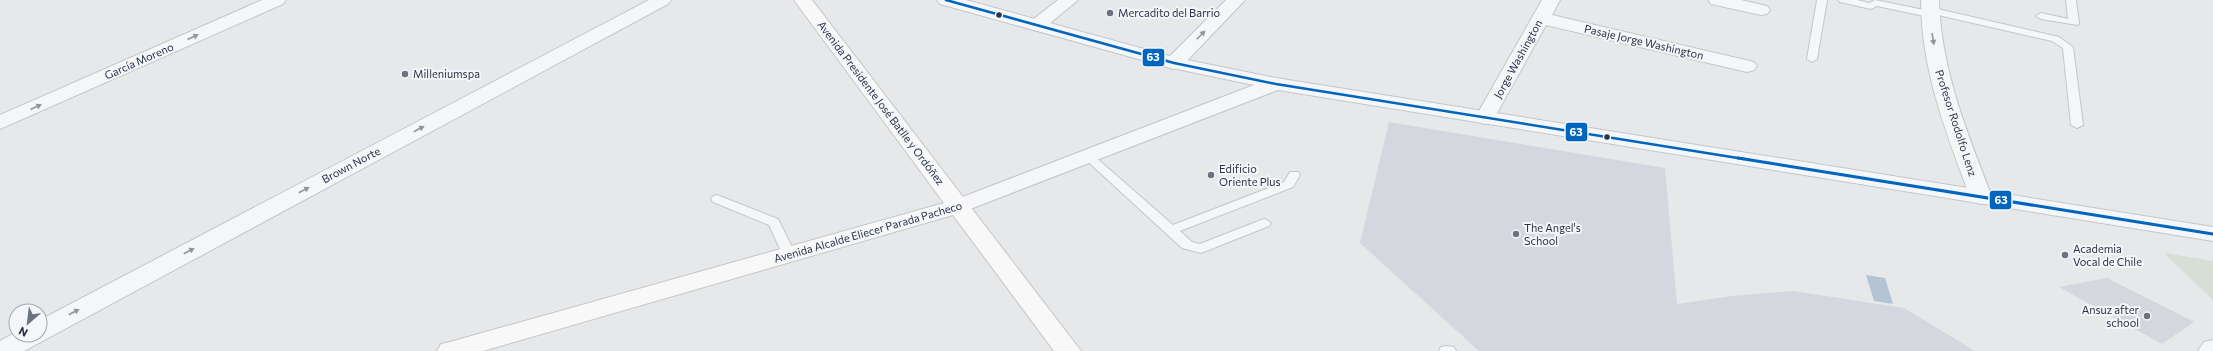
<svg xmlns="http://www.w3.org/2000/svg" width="2213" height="351" font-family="Commissioner,sans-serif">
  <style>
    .built { fill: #d4d7dd }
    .green { fill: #d6ded6 }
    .water { fill: #b4c4d5 }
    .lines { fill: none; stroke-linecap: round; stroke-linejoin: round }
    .service-casing { stroke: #c4c6c8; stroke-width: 2 }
    .minor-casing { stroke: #c4c6c8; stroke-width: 2 }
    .tertiary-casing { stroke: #c4c6c8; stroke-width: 2 }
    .secondary-casing { stroke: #c4c6c8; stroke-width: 2 }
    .service { fill: #f5f6f7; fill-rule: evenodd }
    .minor { fill: #f5f6f7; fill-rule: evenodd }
    .tertiary { fill: #f5f6f7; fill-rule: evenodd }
    .secondary { fill: #f8f8f8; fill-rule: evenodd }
    .bus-1-far1-casing { stroke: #f4f6f9; stroke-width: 5 }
    .bus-1-casing { stroke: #f4f6f9; stroke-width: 6 }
    .bus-1-far1 { stroke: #0065bd; stroke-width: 2.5 }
    .bus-1 { stroke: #0065bd; stroke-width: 3 }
    .oneway { fill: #90959e }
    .poi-dot { fill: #6c737f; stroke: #f4f6f9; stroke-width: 1.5 }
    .bus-dot { fill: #2b3445; stroke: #f4f6f9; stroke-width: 1.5 }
    .labels { text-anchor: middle; stroke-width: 4; stroke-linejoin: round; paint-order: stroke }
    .poi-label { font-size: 11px; fill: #2b3445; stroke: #f4f6f9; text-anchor: start }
    .street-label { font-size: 11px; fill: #2b3445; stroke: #f4f6f9 }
    .line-badge { stroke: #f4f6f9; stroke-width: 1.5 }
    .badge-label { font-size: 11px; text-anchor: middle; font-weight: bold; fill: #fff }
  </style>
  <rect width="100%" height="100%" fill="#e6e8ea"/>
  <!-- built -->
  <g class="built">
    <path d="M1389,122L1665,168L1677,304L1732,296L1793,291L1904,308L1975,351H1479L1360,243Z"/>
    <path d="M2107,278L2169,309L2194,322L2162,344L2059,287Z"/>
  </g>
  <!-- green -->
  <path class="green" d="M2164,253L2213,261V300Z"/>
  <!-- water -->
  <path class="water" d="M1866,275L1885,278L1893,304L1874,301Z"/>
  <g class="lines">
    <!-- service casing -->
    <g class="service-casing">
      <g id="service">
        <path d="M1817,0H1827L1817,59L1812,62L1807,59Z"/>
        <path d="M1838,0H1857L1869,3L1875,0L1924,10L1929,7L2059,37L2073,47L2083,125L2077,128L2071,125L2063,48L2052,41L1934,14L1929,17L1877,6L1871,9L1840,2Z"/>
        <path d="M2066,0H2076L2079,23L2078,25L2041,19L2036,16L2041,13L2068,19Z"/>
        <path d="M1089,153L1093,155L1173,225L1284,182L1290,172H1298L1300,175L1293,187L1180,231L1192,242L1200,244L1261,220L1265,219L1271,223L1269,226L1201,253L1182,248L1085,159L1083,157L1085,155Z"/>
        <path d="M717,195L778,219L796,255L794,258H784L769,225L713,202L711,199L713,196Z"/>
        <path d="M1446,346L1454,347L1456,351H1439L1441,347Z"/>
      </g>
    </g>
    <!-- minor casing -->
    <g class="minor-casing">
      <g id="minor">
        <path d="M262,0H286L283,4L0,129V115Z"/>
        <path d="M1058,0H1078L1043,29L1037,31L1031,29L1028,25L1031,21Z"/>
        <path d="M1226,0H1245L1181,67L1174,69L1167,67L1164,63L1167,59Z"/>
        <path d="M1542,0H1560L1552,15L1754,62L1757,66L1754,70L1747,72L1546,25L1492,122L1485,124L1478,122L1475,118Z"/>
        <path d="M1708,0H1741L1767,6L1770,10L1767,14L1761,15L1711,4Z"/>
        <path d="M1921,0H1939C1941,70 1967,132 1992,197L1989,202L1981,204L1973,202L1970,197C1946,132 1921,70 1921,0Z"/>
        <path d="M2213,340V351H2198L2204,342Z"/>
      </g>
    </g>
    <!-- tertiary casing -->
    <g class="tertiary-casing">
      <g id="tertiary">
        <path d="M649,0H671L668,4L24,351H0V341L16,332V335H40V320Z"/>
        <path d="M937,0H966L1177,58L1276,78L2213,227V241L1278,90L960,213L952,211L949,206L952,201L1254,85L1167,67L940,4Z"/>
      </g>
    </g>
    <!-- secondary casing -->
    <g class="secondary-casing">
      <path id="secondary" d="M794,0H812L1081,351H1054L953,215L483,351H437L441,344L450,342L944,203Z"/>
    </g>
    <!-- service -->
    <use href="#service" class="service"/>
    <!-- minor -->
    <use href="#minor" class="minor"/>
    <!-- tertiary -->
    <use href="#tertiary" class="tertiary"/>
    <!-- secondary -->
    <use href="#secondary" class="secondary"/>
    <!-- bus-1-far1 casing -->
    <g class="bus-1-far1-casing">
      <path id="bus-1-far1" d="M946,0L1174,63L1276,84L1744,159"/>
    </g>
    <!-- bus-1 casing -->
    <g class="bus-1-casing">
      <path id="bus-1" d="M1738,158L2213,234"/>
    </g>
    <!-- bus-1-far1 -->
    <use href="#bus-1-far1" class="bus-1-far1"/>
    <!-- bus-1 -->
    <use href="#bus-1" class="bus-1"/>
  </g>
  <!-- one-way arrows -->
  <defs><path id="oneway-solid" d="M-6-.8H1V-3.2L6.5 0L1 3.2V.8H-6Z"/></defs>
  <g class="oneway">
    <use href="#oneway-solid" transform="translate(1201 35) rotate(-45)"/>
    <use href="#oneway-solid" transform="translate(193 37) rotate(-24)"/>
    <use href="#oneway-solid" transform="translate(1933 39) rotate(81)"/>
    <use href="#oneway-solid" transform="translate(36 107) rotate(-24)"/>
    <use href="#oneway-solid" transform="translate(419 129) rotate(-28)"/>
    <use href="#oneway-solid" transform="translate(304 190) rotate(-28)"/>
    <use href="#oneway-solid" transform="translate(189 251) rotate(-28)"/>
    <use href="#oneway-solid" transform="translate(74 312) rotate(-28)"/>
  </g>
  <!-- markers -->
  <g class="poi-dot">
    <circle cx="1110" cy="13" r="4"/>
    <circle cx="405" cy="74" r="4"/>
    <circle cx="1211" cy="175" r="4"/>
    <circle cx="1516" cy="234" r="4"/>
    <circle cx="2065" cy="255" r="4"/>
    <circle cx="2147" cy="316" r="4"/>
  </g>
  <g class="bus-dot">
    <circle cx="999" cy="15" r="3.5"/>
    <circle cx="1607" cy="137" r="3.5"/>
  </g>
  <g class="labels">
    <!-- poi labels -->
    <g class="poi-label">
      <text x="1118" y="17">Mercadito del Barrio</text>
      <text x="413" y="78">Milleniumspa</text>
      <text x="1219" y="173">Edificio<tspan x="1219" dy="13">Oriente Plus</tspan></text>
      <text x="1524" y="232">The Angel's<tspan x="1524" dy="13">School</tspan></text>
      <text x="2073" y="253">Academia<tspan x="2073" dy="13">Vocal de Chile</tspan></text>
      <text x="2139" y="314" text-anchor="end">Ansuz after<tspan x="2139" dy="13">school</tspan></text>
    </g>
    <!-- street labels -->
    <g class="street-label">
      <text transform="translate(1644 42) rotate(13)" y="4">Pasaje Jorge Washington</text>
      <text transform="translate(1518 59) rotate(-61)" y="4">Jorge Washington</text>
      <text transform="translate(139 61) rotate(-24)" y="4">García Moreno</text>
      <text transform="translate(881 103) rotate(53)" y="4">Avenida Presidente José Batlle y Ordóñez</text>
      <text transform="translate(1956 123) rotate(72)" y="4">Profesor Rodolfo Lenz</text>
      <text transform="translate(351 165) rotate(-28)" y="4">Brown Norte</text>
      <text transform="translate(868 232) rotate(-16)" y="4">Avenida Alcalde Eliecer Parada Pacheco</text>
    </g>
  </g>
  <g class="line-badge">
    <rect x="1142" y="48" width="23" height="19" rx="4" fill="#0065bd"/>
    <rect x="1565" y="122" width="23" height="20" rx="4" fill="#0065bd"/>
    <rect x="1989" y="190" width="23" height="20" rx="4" fill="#0065bd"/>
  </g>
  <g class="badge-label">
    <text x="1153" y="61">63</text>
    <text x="1576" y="136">63</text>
    <text x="2001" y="204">63</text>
  </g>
  <!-- north arrow -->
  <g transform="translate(28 323) rotate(208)"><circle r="19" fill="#f4f6f9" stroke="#a4a8b1"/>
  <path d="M0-3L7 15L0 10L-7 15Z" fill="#6c737f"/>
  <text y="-6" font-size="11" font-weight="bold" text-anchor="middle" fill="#2b3445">N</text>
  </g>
</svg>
